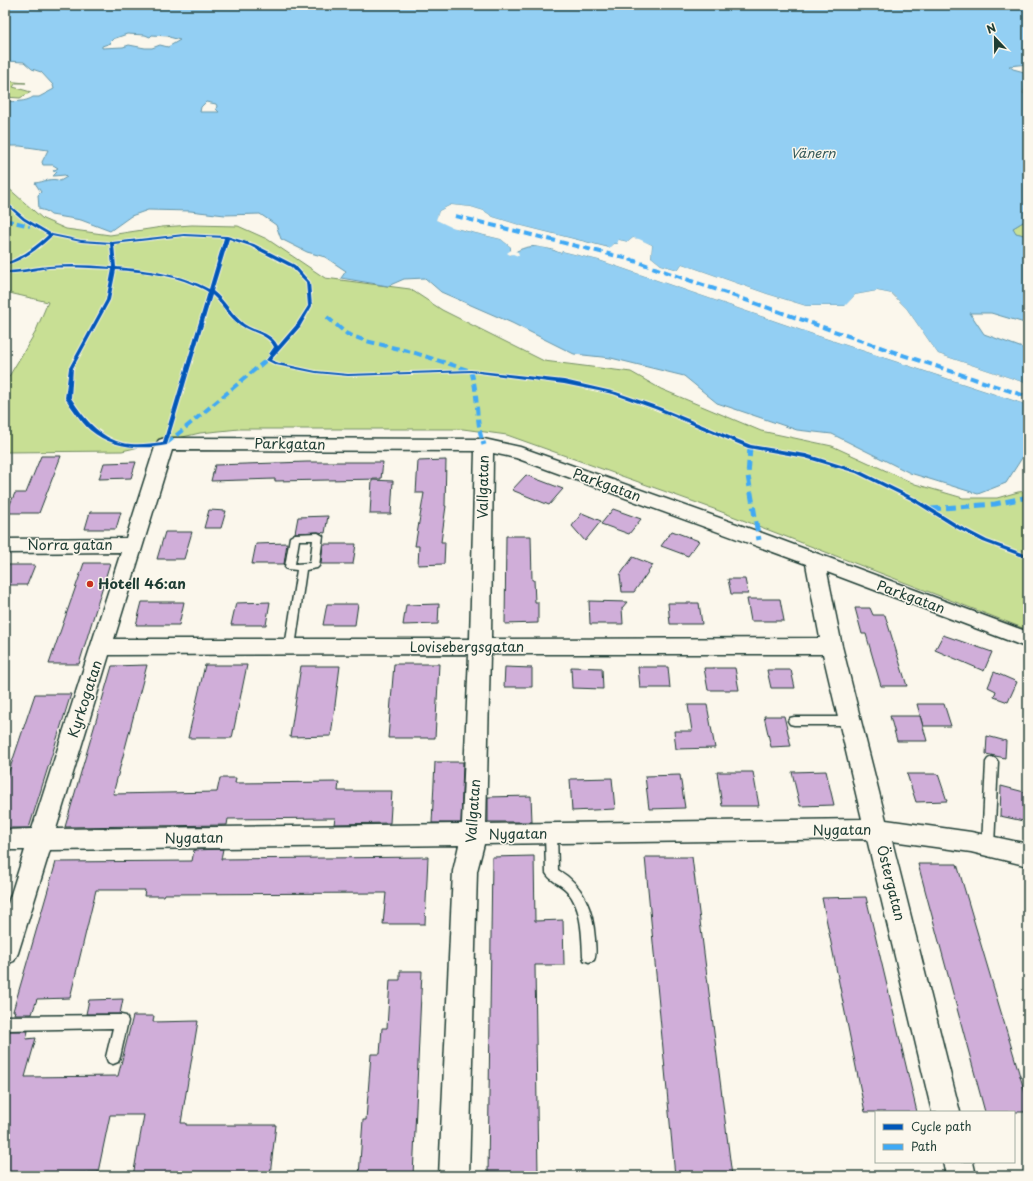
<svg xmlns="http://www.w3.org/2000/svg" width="1033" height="1181" font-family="'Playpen Sans',sans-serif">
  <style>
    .green { fill: #c8df94; stroke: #748e64 }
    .water { fill: #93cff3; stroke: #6595a7; fill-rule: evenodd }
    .pier { fill: #fbf7ec }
    .building { fill: #d0aed9; stroke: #1f3d34 }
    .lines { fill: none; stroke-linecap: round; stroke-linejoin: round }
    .service-casing { stroke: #1f3d34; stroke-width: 3 }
    .minor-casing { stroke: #1f3d34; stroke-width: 3 }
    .service { fill: #fbf7ec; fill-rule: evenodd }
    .minor { fill: #fbf7ec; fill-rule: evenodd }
    .quiet-far1 { stroke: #3fa9f5; stroke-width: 4; stroke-dasharray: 8 4; stroke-linecap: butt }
    .quiet { stroke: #3fa9f5; stroke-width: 5; stroke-dasharray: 10 5; stroke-linecap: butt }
    .cycleway-casing { stroke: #fbf7ec; stroke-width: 2 }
    .cycleway { fill: #0057b8; fill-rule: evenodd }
    .poi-dot { fill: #c8321e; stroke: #fbf7ec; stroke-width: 1.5 }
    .labels { text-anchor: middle; stroke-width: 3; stroke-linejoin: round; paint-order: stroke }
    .far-water-label { font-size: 13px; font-style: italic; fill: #365a5a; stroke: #fbf7ec }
    .street-label { font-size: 14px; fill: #1f3d34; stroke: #fbf7ec }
    .poi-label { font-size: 14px; font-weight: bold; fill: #1f3d34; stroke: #fbf7ec; text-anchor: start }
  </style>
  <rect width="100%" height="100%" fill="#fbf7ec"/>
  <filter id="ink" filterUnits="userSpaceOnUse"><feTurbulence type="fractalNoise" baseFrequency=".025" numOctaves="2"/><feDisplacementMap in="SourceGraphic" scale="8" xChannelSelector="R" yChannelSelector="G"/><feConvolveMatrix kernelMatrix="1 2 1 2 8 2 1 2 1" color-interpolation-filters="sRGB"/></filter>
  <g filter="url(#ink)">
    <!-- green -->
    <g class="green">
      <path d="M5,81L26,83H16L13,87L31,92L20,98L5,97Z"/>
      <path d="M5,169L7,170L6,186L43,219L66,229L110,235L162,227L192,225L238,226L267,239L325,278L410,289L442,310L544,361L631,372L661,389L761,431L832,446L915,484L963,498H997L1018,492L1028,491V630L714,509L507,435L463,429H239L200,433L122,451L5,452V383L35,333L48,302L5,292Z"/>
      <path d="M1023,222L1028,223V236L1015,233L1013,228Z"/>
    </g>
    <!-- water -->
    <path class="water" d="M5,5H1028V64L1009,66L1013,69L1028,73V79H1025L1028,83L1023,93L1028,97V223L1023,222L1013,228L1016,233L1028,236V324L991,313H970L984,334L1028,350V384L938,354L906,308L892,294L877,291L855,295L846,306H806L767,294L682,264L678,270L661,265L651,257L652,245L633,238L628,242L619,240V244H613L610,248L522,226L493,217L484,211L471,207L451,205L439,211L437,220L459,229L501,239L511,247L510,255C528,243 541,245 561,253L562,251L599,260L816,335L1028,405V450H1027L1006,483L978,494L910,473L832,434L797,430L717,403L684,376L611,358L574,354L512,323L441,292L425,278L404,279L388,286L341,278L346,271L325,257L307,252L281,239L276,225L260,214L225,215L190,211L148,210L131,216L110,231L81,220L51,215L46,211L39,209L38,195L41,192L35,183C44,182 52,177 60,181L67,177L65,175L53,176L57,172L53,171L58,168L53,165H43L42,162L48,150L20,146H5V101C14,102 26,102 33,97H39L54,89L53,85L41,72L32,69L24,62L5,61ZM127,34L145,35L150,37L152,35L168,36L169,37L180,40L168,47L160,45L152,48H145L129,45L123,47L102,48V46L111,43L110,42L113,39ZM206,102L216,104L217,106L216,109L219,112H200L201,107Z"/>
    <!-- pier -->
    <path class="pier" d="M451,205L471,207L484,211L493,217L522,226L609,248L613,244H618L617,241L619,240L628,242L633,238L639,239L652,245L651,257L661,265L678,270L682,264L767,294L806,306H845L855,295L877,291L892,294L906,308L938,354L1028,384V386L937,355L905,309L891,296L877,293L856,297L846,308H806L767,296L683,267L678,272L660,267L649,258L650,247L638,241L633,240L628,244L620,242V246H614L609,250L521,228L493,219L483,213L470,209L451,207L441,212L439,219L452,225L502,237L513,246L511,252L523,245L534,244L560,250L563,249L599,258L817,333L1028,403V405L816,335L599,260L562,251L561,253L552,249L534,246H524L517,250L515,251L518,252L519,255L518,256L513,254L510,255L507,253L511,250V247L501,239L451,227L436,220L439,211Z"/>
    <!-- building -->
    <g class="building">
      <path d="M41,456H61L39,513H6L15,493H26Z"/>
      <path d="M446,460L445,506H446L441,542H445L444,564L418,565L419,546H415L424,493H416L418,461Z"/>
      <path d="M136,462L131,478L99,479L104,463Z"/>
      <path d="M307,462H383L381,479L275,481V479L211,481L215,465Z"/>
      <path d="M526,475L563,489L549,505L512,490Z"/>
      <path d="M372,480L393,481L391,514H370Z"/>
      <path d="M613,509L641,519L629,534L601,524Z"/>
      <path d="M209,510L226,511L221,528H204Z"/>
      <path d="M90,512H121L116,529H85Z"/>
      <path d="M582,513L601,521L585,541L572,526Z"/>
      <path d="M328,516L325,533L318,532L295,533L298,517Z"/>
      <path d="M672,531L699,541L688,556L661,546Z"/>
      <path d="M165,532H192L184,559H157Z"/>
      <path d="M506,536H531L532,580H534L535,602H538V623L505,624Z"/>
      <path d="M287,543L284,564H252L256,544Z"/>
      <path d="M323,544H356L353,564H321Z"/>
      <path d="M633,557L653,565L634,592H622L620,575Z"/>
      <path d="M84,563H110L79,664H49Z"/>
      <path d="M5,565H35L27,585H5Z"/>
      <path d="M728,579H745L748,594H731Z"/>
      <path d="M747,599H780L784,621H751Z"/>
      <path d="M589,601L627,602L622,608L623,624H590Z"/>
      <path d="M142,602H184L179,625H136Z"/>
      <path d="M270,602L266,625H231L236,603Z"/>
      <path d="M668,603H699L702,624H670Z"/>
      <path d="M327,604H358L355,625H323Z"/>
      <path d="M439,604L438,624L403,625L406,605Z"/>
      <path d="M855,608H870L873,615H885L907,686H881L866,634H862Z"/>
      <path d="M943,635L992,652L984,671L935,650Z"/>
      <path d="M394,664H439L435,738H388Z"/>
      <path d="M147,665L113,794L217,792L220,778H236L235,783L339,782L338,791H392L390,823L334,824L335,818L228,819L227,825L65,827L112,666Z"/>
      <path d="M205,665H247L232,738H188Z"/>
      <path d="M301,666H340L331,736L290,737Z"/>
      <path d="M505,667L532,668V687H504Z"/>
      <path d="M571,667L602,668L603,689L572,688Z"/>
      <path d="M638,667H668L670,688H640Z"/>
      <path d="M704,668H735L739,690H708Z"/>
      <path d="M767,670H791L795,688H771Z"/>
      <path d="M994,672L1017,682L1008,702L994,697L996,691L988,687Z"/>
      <path d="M35,694H71L29,828H5V783Z"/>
      <path d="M917,704H944L951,726H923Z"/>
      <path d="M688,705H707L715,748L676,749L674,731H692Z"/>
      <path d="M764,716H784L791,746L771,747Z"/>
      <path d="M890,716H920L927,741H897Z"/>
      <path d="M987,736L1006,741L1005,758L986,754Z"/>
      <path d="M435,762H463L461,823H432Z"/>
      <path d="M826,771L834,805L800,806L792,772Z"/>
      <path d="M717,772H753L759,806H722Z"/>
      <path d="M907,774H938L947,801L916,802Z"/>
      <path d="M680,775L685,808L649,809L645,776Z"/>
      <path d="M612,778L615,809L572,811L570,779Z"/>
      <path d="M1001,786L1028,793V822L1000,816Z"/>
      <path d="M531,796L532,822H488V797Z"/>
      <path d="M223,849L221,859L428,857L425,924H383L386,893L165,894L164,896H144L145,890H96L70,998L37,999L32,1014H14L15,1011H13L56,862L192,861L194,850Z"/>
      <path d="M534,856L535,921L563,920L564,965H535L538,1176H488L492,857Z"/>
      <path d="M645,857H692L732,1176H675Z"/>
      <path d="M918,864H957L1028,1103V1112H985Z"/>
      <path d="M866,897L917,1112H865L822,898Z"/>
      <path d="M400,971H422L413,1176H359L363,1120H366L371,1054H380L382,1028H387L390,980H400Z"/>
      <path d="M123,999L120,1014H86L89,1000Z"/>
      <path d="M133,1016H154L153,1022L198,1021L181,1123H186V1125H276L270,1175L133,1176L144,1115H110L98,1172L39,1174L38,1176H5V1046L9,1031H28L26,1039L36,1038L25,1077L118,1076Z"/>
    </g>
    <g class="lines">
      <!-- service casing -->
      <g class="service-casing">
        <g id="service">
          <path d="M318,533L323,536L319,566L317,568L306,570L295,647L294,650H286L285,647L297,570L287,569L285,567L290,537L295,534ZM299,540H313L310,563L295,564Z"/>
          <path d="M794,717H851L855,718L857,721L855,724L851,725H794L790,724L788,721L790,718Z"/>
          <path d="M992,757L996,759L998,762L994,845L992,849L988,850L984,849L982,845L986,762L988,759Z"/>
          <path d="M551,828L555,829L557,833L558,870C584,885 593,910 595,939C595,946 597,954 594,960L589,962L584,960L583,956C582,934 582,908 567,891C561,884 550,881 546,873L545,833L547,829Z"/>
          <path d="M121,1015L126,1016L128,1021L120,1057L118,1062L113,1064L108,1062L106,1057L113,1028L5,1030V1016Z"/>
        </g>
      </g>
      <!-- minor casing -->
      <g class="minor-casing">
        <g id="minor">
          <path d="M165,438L484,439L520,447L762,533L1028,632V648L827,572L842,646L886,820L971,832L1028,844V866L971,852L892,841L960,1112H932L867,839L484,844L477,871L469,1176H439L453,871L459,845L50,850L18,953L14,961L5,965V913L25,850H5V830L32,829L121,552L5,553V539L126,538L156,444L159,440ZM172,450L475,451L470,639H114ZM493,453L516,458L806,564L820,638L491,639ZM469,654L462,824L56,829L109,655ZM490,654H823L862,819L486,824Z"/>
          <path d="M943,1162H973L976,1176H946Z"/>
        </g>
      </g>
      <!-- service -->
      <use href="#service" class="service"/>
      <!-- minor -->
      <use href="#minor" class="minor"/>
      <!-- quiet-far1 -->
      <g class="quiet-far1">
        <path d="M455,216L629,259L891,351L1028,397"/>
        <path d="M5,220L30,226"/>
        <path d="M327,317L347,334L366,341L412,352L471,371C479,395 475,420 483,443"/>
        <path d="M167,443L270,357"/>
      </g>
      <!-- quiet -->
      <g class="quiet">
        <path d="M483,442L484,445"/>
        <path d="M750,447L748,476L759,540"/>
        <path d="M931,509L995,504L1028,497"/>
      </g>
      <!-- cycleway casing -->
      <g class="cycleway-casing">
        <path id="cycleway" d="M5,201L25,218L52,234L81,240L112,242L184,234L227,236L254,244L295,265L310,282L312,306L300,327L271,360L279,363L316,371L348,374L471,370L564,380L616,392L659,407L751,445L806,454L860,471L915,498L960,526L987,540L1028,555V559L983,542L956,528L911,500L856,473L805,458L748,448L655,409L613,394L564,384L471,372L348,376L316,373L276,365L266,360L270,355L269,354L274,347C267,333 251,333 240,325C229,317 222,304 212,295L167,445C141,450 111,448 90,430C80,421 73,409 65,398L69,368L106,300L112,269C91,268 70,267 49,268C34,270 20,274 5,273V271C20,271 34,267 49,266C69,264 91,265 112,267L110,244L81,242L52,236C38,249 24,260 5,265V263C22,257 35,247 48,235L23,220L5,204ZM184,236L224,238L209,289C181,274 148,270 116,267L114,244ZM229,239L250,246L291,267L306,282L308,306L296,325L278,346C271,332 256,332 244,324C232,315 225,300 213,291ZM116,270C142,272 170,274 194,285C199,287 204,289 208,292L163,442C152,443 142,445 131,444C103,442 85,420 71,398L73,368L110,300Z"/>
      </g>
      <!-- cycleway -->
      <use href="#cycleway" class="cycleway"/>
    </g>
  </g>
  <!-- markers -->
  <circle class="poi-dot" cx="90" cy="584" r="4"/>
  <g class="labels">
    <!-- far-water labels -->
    <g class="far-water-label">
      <text x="813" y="158">Vänern</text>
    </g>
    <!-- street labels -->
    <g class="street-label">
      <text transform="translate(290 444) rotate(1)" y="5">Parkgatan</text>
      <text transform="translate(607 485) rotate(20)" y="5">Parkgatan</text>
      <text transform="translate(483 487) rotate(-89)" y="5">Vallgatan</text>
      <text x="70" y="550">Norra gatan</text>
      <text transform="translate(911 597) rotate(20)" y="5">Parkgatan</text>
      <text x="467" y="652">Lovisebergsgatan</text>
      <text transform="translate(85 699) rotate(-72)" y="5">Kyrkogatan</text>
      <text transform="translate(473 811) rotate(-86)" y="5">Vallgatan</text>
      <text transform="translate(842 830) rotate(-1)" y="5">Nygatan</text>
      <text transform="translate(518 834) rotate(-1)" y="5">Nygatan</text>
      <text transform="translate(194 838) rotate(-1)" y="5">Nygatan</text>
      <text transform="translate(891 883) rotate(76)" y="5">Östergatan</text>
    </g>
    <!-- poi labels -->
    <g class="poi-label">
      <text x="98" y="589">Hotell 46:an</text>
    </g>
  </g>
  <!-- margin -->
  <rect width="1033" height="1181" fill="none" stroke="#fbf7ec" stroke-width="20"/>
  <rect x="10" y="10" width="1013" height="1161" fill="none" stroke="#1f3d34" stroke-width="1.5" filter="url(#ink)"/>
  <!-- legend -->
  <rect x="875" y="1111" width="140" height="52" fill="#fbf7ec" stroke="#a3ada2"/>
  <rect x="883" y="1124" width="20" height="6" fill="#0057b8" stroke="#a3ada2"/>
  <text x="911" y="1131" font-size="12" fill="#1f3d34">Cycle path</text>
  <rect x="883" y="1144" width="20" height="6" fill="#3fa9f5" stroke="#a3ada2"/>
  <text x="911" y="1151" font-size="12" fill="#1f3d34">Path</text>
  <!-- north arrow -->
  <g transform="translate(995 38) rotate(338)" stroke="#fbf7ec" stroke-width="3" paint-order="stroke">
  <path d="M0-3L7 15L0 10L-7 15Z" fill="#1f3d34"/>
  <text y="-6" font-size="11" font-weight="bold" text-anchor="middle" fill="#1f3d34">N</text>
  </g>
</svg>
